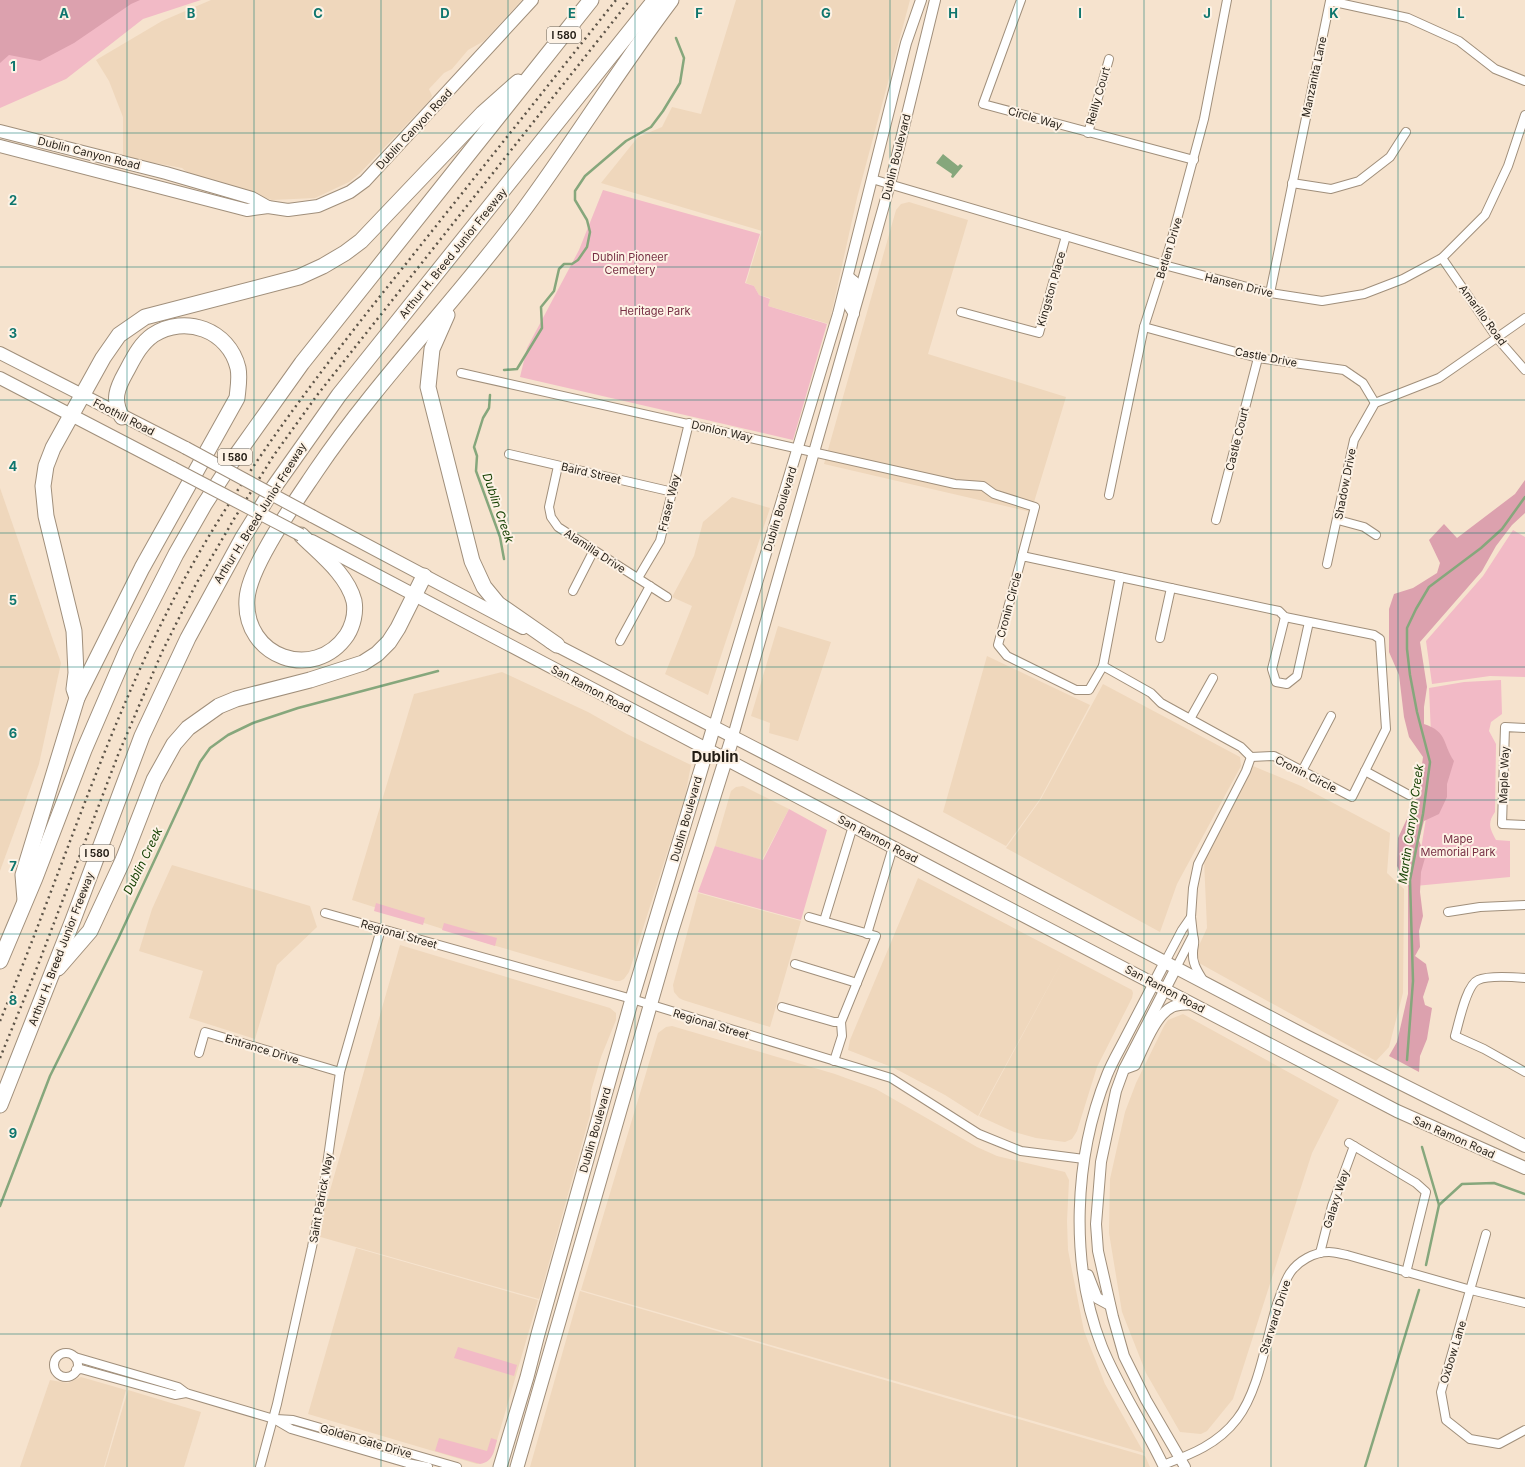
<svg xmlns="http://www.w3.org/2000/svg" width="1525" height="1467" font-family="Inter,sans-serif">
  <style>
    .built { fill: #efd7bc }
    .green { fill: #f2bac6 }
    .forest { fill: #dca1ae }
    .water { fill: #86a77c }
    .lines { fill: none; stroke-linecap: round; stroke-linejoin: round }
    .stream { stroke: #86a77c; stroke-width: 2.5 }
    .minor-casing { stroke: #a08f7b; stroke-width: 10 }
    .tertiary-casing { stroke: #a08f7b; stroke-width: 12 }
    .secondary-casing { stroke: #a08f7b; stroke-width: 14 }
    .primary-casing { stroke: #a08f7b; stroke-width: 15 }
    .motorway-casing { stroke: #a08f7b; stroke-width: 17 }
    .minor { stroke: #fff; stroke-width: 8 }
    .tertiary { stroke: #fff; stroke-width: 10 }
    .secondary { stroke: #fff; stroke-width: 12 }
    .primary { stroke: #fff; stroke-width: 13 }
    .motorway { stroke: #fff; stroke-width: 15 }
    .rail { stroke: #5d5448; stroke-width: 2.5; stroke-dasharray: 2 4; stroke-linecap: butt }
    .secondary-bridge-casing { stroke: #a08f7b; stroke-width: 14; stroke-linecap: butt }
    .secondary-bridge { stroke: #fff; stroke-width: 12 }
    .grid { fill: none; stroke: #0f766e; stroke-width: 1; stroke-opacity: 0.55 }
    .labels { text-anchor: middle; stroke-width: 4; stroke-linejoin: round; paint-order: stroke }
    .shield { fill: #fdf2e5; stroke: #655e54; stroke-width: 1 }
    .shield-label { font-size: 10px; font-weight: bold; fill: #241e16 }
    .street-label { font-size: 11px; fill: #241e16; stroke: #fdf2e5 }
    .park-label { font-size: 11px; fill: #762f44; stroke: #fdf2e5 }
    .water-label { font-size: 12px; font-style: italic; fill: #194406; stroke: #fdf2e5 }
    .district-label { font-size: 15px; font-weight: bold; fill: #241e16; stroke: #fdf2e5 }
    .grid-label { font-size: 13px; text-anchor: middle; font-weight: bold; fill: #0f766e; stroke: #fdf2e5; stroke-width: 4; stroke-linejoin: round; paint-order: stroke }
  </style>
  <rect width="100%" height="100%" fill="#f6e3ce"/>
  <!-- built -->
  <g class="built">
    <path d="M211,0H522L484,41L468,50L452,69L444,73L429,89L432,96L429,101L359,174L349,182L315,198L272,200L189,174L182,168L155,163L152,164L123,156V117L109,81L96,60L162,21Z"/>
    <path d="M736,0H910L857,198L829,324L768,306L770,298L759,295L754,286L746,283L762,231L601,183L638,137L662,127L672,107L701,114Z"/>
    <path d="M909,202L968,220L928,354L1066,397L1031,512L824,464L896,210L901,204Z"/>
    <path d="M0,488L61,663L39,764L0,871Z"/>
    <path d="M732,497L770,508L708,695L665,674L692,606L672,597L694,556L703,522Z"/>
    <path d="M778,626L831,642L798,741L769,733L770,723L751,716Z"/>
    <path d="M987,656L1090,705L1040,799L1006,846L943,812Z"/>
    <path d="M502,672L588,712L627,734L691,765L685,797L629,972L624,979L620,981H616L496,946L498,939L496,946L352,900L414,694Z"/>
    <path d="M1103,684L1240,757L1241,766L1177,884L1160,932L1006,848L1041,799Z"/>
    <path d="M1253,766L1301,786L1390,833L1387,873L1404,889L1403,993L1389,1047L1376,1061L1199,963L1196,952L1207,928L1204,860Z"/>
    <path d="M743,786L789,809L762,860L715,846L731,791L736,787Z"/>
    <path d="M172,865L310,906L317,927L277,965L255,1039L189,1018L203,971L139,951L152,909Z"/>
    <path d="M918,878L1132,990L1133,993L1132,998L1097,1067L1077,1131L1072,1139L1065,1142L1036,1138L1014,1132L979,1116L1064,958L978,1116L945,1095L894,1068L848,1050L850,1040Z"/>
    <path d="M698,893L801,921L770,1027L683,1000L679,998L674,992L673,985Z"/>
    <path d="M400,945L610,1008L616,1013V1020L601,1057L591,1091L590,1115L539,1299L317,1236Z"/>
    <path d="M1183,1014L1339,1100L1312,1153L1233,1399L1207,1431L1201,1434L1180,1432L1146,1373L1122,1312L1109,1233L1110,1179L1125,1112L1136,1083L1164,1026L1168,1020Z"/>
    <path d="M672,1026L835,1074L876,1089L977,1147L997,1156L1065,1172L1069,1180L1067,1221L1068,1250L1084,1331L1105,1384L1144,1453L581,1290L658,1033L666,1027Z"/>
    <path d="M356,1248L538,1300L493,1454L487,1461L477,1464L308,1414Z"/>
    <path d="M580,1291L1145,1456L1150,1467H530Z"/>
    <path d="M81,1377L126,1390L104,1467H20L50,1380L68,1383Z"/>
    <path d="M128,1390L201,1412L184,1467H105Z"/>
  </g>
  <!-- green -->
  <g class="green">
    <path d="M0,0H201L143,19L66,79L0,108Z"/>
    <path d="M603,190L760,234L745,283L754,286L759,295L770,299L768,306L827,324L793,440L520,377L527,348L579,250Z"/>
    <path d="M1513,530L1525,537V677L1490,676L1432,684L1426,641L1483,576Z"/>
    <path d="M1501,680L1502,714L1491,722L1489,731L1496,744L1495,812C1487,823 1490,829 1496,840L1510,841V877L1415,886L1427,812L1431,734L1429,688L1464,682Z"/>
    <path d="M789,809L827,830L801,920L698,892L715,846L763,860Z"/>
    <path d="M376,903L425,918L423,925L374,911Z"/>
    <path d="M444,923L497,938L495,946L442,930Z"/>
    <path d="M458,1347L517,1365L514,1376L454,1358Z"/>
    <path d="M439,1438L487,1451L491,1438L497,1440C494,1451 493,1462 480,1464L435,1451Z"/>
  </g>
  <!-- forest -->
  <g class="forest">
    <path d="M0,0H140L131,4L74,43L40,61L9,55L0,63Z"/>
    <path d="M1525,480V513L1512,525L1496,546L1482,571L1420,642L1427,687L1424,707V724C1448,732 1442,743 1454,761L1447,784V797L1439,814L1424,821L1419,840L1425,858L1421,872L1420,892L1423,916L1419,931L1420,947L1415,956L1426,964L1429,979L1423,997L1425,1005L1432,1008L1427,1039L1420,1056L1419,1072L1389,1056L1397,1042L1408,994V886L1397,866L1398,838L1418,795L1423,757L1409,737L1404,717L1399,675L1389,652V609L1394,594L1413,588L1437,573L1440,563L1429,540L1444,524L1457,538L1515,494Z"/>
  </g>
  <!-- water -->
  <path class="water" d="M943,154L958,166L960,164L963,166L953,178L951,177L952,174L936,163Z"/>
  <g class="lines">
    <!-- stream -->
    <g class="stream">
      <path d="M504,370L517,369L542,328L541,307L554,291L559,269L564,264H572L578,260L587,247L590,232L587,220L575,200V191L585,176L626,141L651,127L663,111L680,83L684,58L676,38"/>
      <path d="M490,395L489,408L483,418L474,447L477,456L476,471L500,537L504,559"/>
      <path d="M1407,1060L1413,981L1410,880L1423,814L1430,762L1417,712L1410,675L1407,649V628L1416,609L1429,587L1481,548L1502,529L1525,497"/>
      <path d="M1422,1147L1439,1205L1426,1265"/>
      <path d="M1439,1205L1462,1184L1494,1183L1525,1194"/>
      <path d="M0,1206L50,1076L118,939L200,762L210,748L228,735L253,723L298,708L438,671"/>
      <path d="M1365,1467L1419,1290"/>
    </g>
    <!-- minor casing -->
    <g class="minor-casing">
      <g id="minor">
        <path d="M1021,0L983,104L1194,160"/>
        <path d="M1088,133L1109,59"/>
        <path d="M872,179L1164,265L1270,293L1322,301L1364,294L1403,279L1442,258L1485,215L1508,166L1525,115"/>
        <path d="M1292,183L1331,189L1359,181L1390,157L1406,132"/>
        <path d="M1442,258L1497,338L1525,370"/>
        <path d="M1270,293L1330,1L1408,18L1459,41L1495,69L1525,81"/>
        <path d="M961,312L1039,333L1066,236"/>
        <path d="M1144,327L1258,358L1344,370L1363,383L1375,403"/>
        <path d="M461,373L955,484L983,486L994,494L1035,507L1022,556"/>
        <path d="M509,454L673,492"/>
        <path d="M558,466L549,507L551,517L558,527L667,597"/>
        <path d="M1109,495L1144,327L1169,249L1204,119L1227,0"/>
        <path d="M1216,520L1258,358"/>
        <path d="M1338,520L1364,527L1376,535"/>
        <path d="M1022,556L1279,611L1285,617L1374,635L1380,639L1386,729L1352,797L1274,756L1251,757L1241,747L1161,703L1151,693L1103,666L1089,690H1076L1007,656L998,645Z"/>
        <path d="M1327,564L1354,440L1375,403L1439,378L1525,318"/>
        <path d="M638,578L660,541L689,423"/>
        <path d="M573,591L594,550"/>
        <path d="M1285,617L1272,669L1276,682L1287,684L1297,676L1309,622"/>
        <path d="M1160,638L1171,588"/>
        <path d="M620,641L650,586"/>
        <path d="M1103,666L1120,577"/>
        <path d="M1190,719L1213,678"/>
        <path d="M1525,728L1505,727L1502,824L1525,825"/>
        <path d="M1302,771L1331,716"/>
        <path d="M1365,771L1409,795"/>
        <path d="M1448,912L1480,907L1525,905"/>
        <path d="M325,913L632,999L891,1078L979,1134L1021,1151L1084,1159"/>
        <path d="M809,917L876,936L841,1022L842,1036L834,1061"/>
        <path d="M824,921L853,826"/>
        <path d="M867,934L893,847"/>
        <path d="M1193,935C1196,945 1193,944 1193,953C1192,964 1199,973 1204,982"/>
        <path d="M1165,962L1182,930L1191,917"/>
        <path d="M795,964L857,983"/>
        <path d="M1176,968L1193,935L1191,917L1193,888L1198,864L1246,771L1251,757"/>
        <path d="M1525,978C1513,977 1489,975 1478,980C1466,985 1459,1023 1455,1036L1484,1049L1525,1072"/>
        <path d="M782,1007L834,1022H841"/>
        <path d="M199,1053L205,1032L340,1072"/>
        <path d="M1349,1143L1416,1183L1426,1192L1406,1273"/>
        <path d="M1486,1234L1441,1392L1446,1420L1470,1439L1499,1444L1525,1430"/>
        <path d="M1320,1253L1332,1206L1354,1146"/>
        <circle cx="66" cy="1365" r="12"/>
        <path d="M75,1357L178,1387L186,1393L274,1419L291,1429L407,1463L428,1467"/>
        <path d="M76,1370L81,1369L175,1395L186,1393"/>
        <path d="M276,1419L293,1420L457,1467"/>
        <path d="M1163,1465C1192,1454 1218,1444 1237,1419C1259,1391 1266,1339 1277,1304C1281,1294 1284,1282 1290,1273C1298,1261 1314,1252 1329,1252C1335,1252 1341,1254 1347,1255L1471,1290L1525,1303"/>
        <path d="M260,1467L277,1404L312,1247L325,1179L340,1072L381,929"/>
      </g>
    </g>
    <!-- tertiary casing -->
    <g class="tertiary-casing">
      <g id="tertiary">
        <path d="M849,277L855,282L849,306L854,314"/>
        <path d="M714,726L838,314L906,43L921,0"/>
        <path d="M733,736L862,284L890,184L935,0"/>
        <path d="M1176,968L1124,1069L1116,1091L1101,1162L1096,1224L1098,1251L1113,1317L1124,1356L1146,1400L1185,1467"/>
        <path d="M1124,1069L1135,1065C1143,1049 1155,1015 1172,1007C1178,1004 1186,1005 1193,1004"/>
        <path d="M1088,1275L1097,1298L1110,1305"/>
        <path d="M1164,1467C1145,1426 1119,1389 1102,1347C1069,1263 1074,1157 1107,1075C1112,1062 1120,1049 1126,1037C1139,1012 1152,987 1165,962"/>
      </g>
    </g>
    <!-- secondary casing -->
    <g class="secondary-casing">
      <g id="secondary">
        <path d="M0,131L166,173L252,198L268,207"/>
        <path d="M0,146L247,210L268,207L288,210L318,206L350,192L365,181L532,0"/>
        <path d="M0,353L186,448"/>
        <path d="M0,378L173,468"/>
        <path d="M312,516L523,628"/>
        <path d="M312,541L957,881L1397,1111L1525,1168"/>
        <path d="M550,642L917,832L1306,1036L1525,1146"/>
      </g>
    </g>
    <!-- primary casing -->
    <g class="primary-casing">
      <g id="primary">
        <path d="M500,1467L527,1377L538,1334L632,999L714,726"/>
        <path d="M517,1467L672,930L733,736"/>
      </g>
    </g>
    <!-- motorway casing -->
    <g class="motorway-casing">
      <g id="motorway">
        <path d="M447,315L432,349L428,387L472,561L484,587L498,604L557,645"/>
        <path d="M301,535C320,554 347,574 354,601C356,612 353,625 347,635C314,683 243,657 247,599C249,566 296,501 316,471C377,381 455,302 520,215C572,145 618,70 671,0"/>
        <path d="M77,698L74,689L76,673L74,631L46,516L43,486L46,466L53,448L103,358L119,335L145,317L299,277L323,266L345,253L361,241L483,113L518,82"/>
        <path d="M25,900L23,875L77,698L142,568L237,398C238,388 240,378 238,368C229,330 185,314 153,335C140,344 133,359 126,372C117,388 112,400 122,417"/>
        <path d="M0,961L35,878L84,750L127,650L176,554L204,505L235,457L302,363L591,0"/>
        <path d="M58,968L90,931L123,860L154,780L174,744L188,728L219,706L236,699L310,680L363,663L377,654L389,642L398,628L424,576"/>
        <path d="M0,1105L73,920L142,736L188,638L242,539L274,487L339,395L655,0"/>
      </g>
    </g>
    <!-- minor -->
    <use href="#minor" class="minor"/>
    <!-- tertiary -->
    <use href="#tertiary" class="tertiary"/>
    <!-- secondary -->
    <use href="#secondary" class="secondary"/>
    <!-- primary -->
    <use href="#primary" class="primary"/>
    <!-- motorway -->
    <use href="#motorway" class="motorway"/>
    <!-- rail -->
    <g class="rail">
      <path d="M0,1021C62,873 109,717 186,576C249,462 328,361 409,260C478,173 547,87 616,0"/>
      <path d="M0,1058L38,965L118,755L162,652L196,584L234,519L274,455L318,394L630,0"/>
    </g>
    <!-- secondary-bridge casing -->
    <g class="secondary-bridge-casing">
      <g id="secondary-bridge">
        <path d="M186,448L312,516"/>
        <path d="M173,468L301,535"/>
      </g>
    </g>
    <!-- secondary-bridge -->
    <use href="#secondary-bridge" class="secondary-bridge"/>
  </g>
  <!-- grid -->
  <path class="grid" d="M127,0V1467M254,0V1467M381,0V1467M508,0V1467M635,0V1467M762,0V1467M890,0V1467M1017,0V1467M1144,0V1467M1271,0V1467M1398,0V1467M0,133H1525M0,267H1525M0,400H1525M0,533H1525M0,667H1525M0,800H1525M0,934H1525M0,1067H1525M0,1200H1525M0,1334H1525"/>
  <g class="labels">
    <!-- shield labels -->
    <g class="shield">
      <rect x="547" y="27" width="34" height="16" rx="3"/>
      <rect x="218" y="449" width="34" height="16" rx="3"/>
      <rect x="80" y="845" width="34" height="16" rx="3"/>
    </g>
    <g class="shield-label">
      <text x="564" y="39">I 580</text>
      <text x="235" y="461">I 580</text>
      <text x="97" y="857">I 580</text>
    </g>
    <!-- street labels -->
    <g class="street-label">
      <text transform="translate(1314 77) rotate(-78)" y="4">Manzanita Lane</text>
      <text transform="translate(1098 96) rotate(-74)" y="4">Reilly Court</text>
      <text transform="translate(1035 118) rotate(16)" y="4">Circle Way</text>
      <text transform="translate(414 129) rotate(-47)" y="4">Dublin Canyon Road</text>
      <text transform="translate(89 153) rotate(14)" y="4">Dublin Canyon Road</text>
      <text transform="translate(896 157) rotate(-76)" y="4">Dublin Boulevard</text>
      <text transform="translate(1169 248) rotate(-73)" y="4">Betlen Drive</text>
      <text transform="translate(453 253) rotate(-51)" y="4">Arthur H. Breed Junior Freeway</text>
      <text transform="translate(1239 285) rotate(14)" y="4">Hansen Drive</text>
      <text transform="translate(1051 289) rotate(-74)" y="4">Kingston Place</text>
      <text transform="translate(1483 315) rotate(54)" y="4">Amarillo Road</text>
      <text transform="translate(1266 357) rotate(11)" y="4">Castle Drive</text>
      <text transform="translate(124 417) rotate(27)" y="4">Foothill Road</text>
      <text transform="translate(722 431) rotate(13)" y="4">Donlon Way</text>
      <text transform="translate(1237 439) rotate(-76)" y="4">Castle Court</text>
      <text transform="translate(591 473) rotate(13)" y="4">Baird Street</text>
      <text transform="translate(1345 484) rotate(-79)" y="4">Shadow Drive</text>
      <text transform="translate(669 503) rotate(-76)" y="4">Fraser Way</text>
      <text transform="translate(780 509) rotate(-73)" y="4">Dublin Boulevard</text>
      <text transform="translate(260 513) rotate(-58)" y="4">Arthur H. Breed Junior Freeway</text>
      <text transform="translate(595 551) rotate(33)" y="4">Alamilla Drive</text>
      <text transform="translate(1009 605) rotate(-75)" y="4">Cronin Circle</text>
      <text transform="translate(591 689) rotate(28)" y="4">San Ramon Road</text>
      <text transform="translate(1306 774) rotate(27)" y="4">Cronin Circle</text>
      <text transform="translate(1504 775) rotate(-88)" y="4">Maple Way</text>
      <text transform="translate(686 819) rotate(-74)" y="4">Dublin Boulevard</text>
      <text transform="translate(878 839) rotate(28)" y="4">San Ramon Road</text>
      <text transform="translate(399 934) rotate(16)" y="4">Regional Street</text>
      <text transform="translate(61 949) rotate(-69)" y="4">Arthur H. Breed Junior Freeway</text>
      <text transform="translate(1165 989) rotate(28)" y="4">San Ramon Road</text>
      <text transform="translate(711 1024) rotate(17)" y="4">Regional Street</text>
      <text transform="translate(262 1049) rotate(17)" y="4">Entrance Drive</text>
      <text transform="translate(595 1130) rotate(-74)" y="4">Dublin Boulevard</text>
      <text transform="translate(1454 1137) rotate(24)" y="4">San Ramon Road</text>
      <text transform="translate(321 1198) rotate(-80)" y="4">Saint Patrick Way</text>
      <text transform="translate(1336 1199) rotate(-72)" y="4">Galaxy Way</text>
      <text transform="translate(1275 1317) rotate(-72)" y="4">Starward Drive</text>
      <text transform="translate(1453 1352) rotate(-73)" y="4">Oxbow Lane</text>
      <text transform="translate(366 1441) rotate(16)" y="4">Golden Gate Drive</text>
    </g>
    <!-- park labels -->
    <g class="park-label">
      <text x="630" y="261">Dublin Pioneer<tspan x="630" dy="13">Cemetery</tspan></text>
      <text x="655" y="315">Heritage Park</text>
      <text x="1458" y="843">Mape<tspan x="1458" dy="13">Memorial Park</tspan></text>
    </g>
    <!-- water labels -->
    <g class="water-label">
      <text transform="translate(498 508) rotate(71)" y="4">Dublin Creek</text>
      <text transform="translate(1411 824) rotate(-82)" y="4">Martin Canyon Creek</text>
      <text transform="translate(143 861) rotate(-64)" y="4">Dublin Creek</text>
    </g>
    <!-- district labels -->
    <g class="district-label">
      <text x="715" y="762">Dublin</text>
    </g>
  </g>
  <g class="grid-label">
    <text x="64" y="18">A</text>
    <text x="191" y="18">B</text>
    <text x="318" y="18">C</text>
    <text x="445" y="18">D</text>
    <text x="572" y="18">E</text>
    <text x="699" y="18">F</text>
    <text x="826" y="18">G</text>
    <text x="953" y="18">H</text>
    <text x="1080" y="18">I</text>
    <text x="1207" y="18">J</text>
    <text x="1334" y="18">K</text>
    <text x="1461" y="18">L</text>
    <text x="13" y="71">1</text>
    <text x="13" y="205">2</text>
    <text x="13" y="338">3</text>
    <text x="13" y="471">4</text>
    <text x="13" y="605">5</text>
    <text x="13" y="738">6</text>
    <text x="13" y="871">7</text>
    <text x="13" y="1005">8</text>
    <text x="13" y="1138">9</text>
  </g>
</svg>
